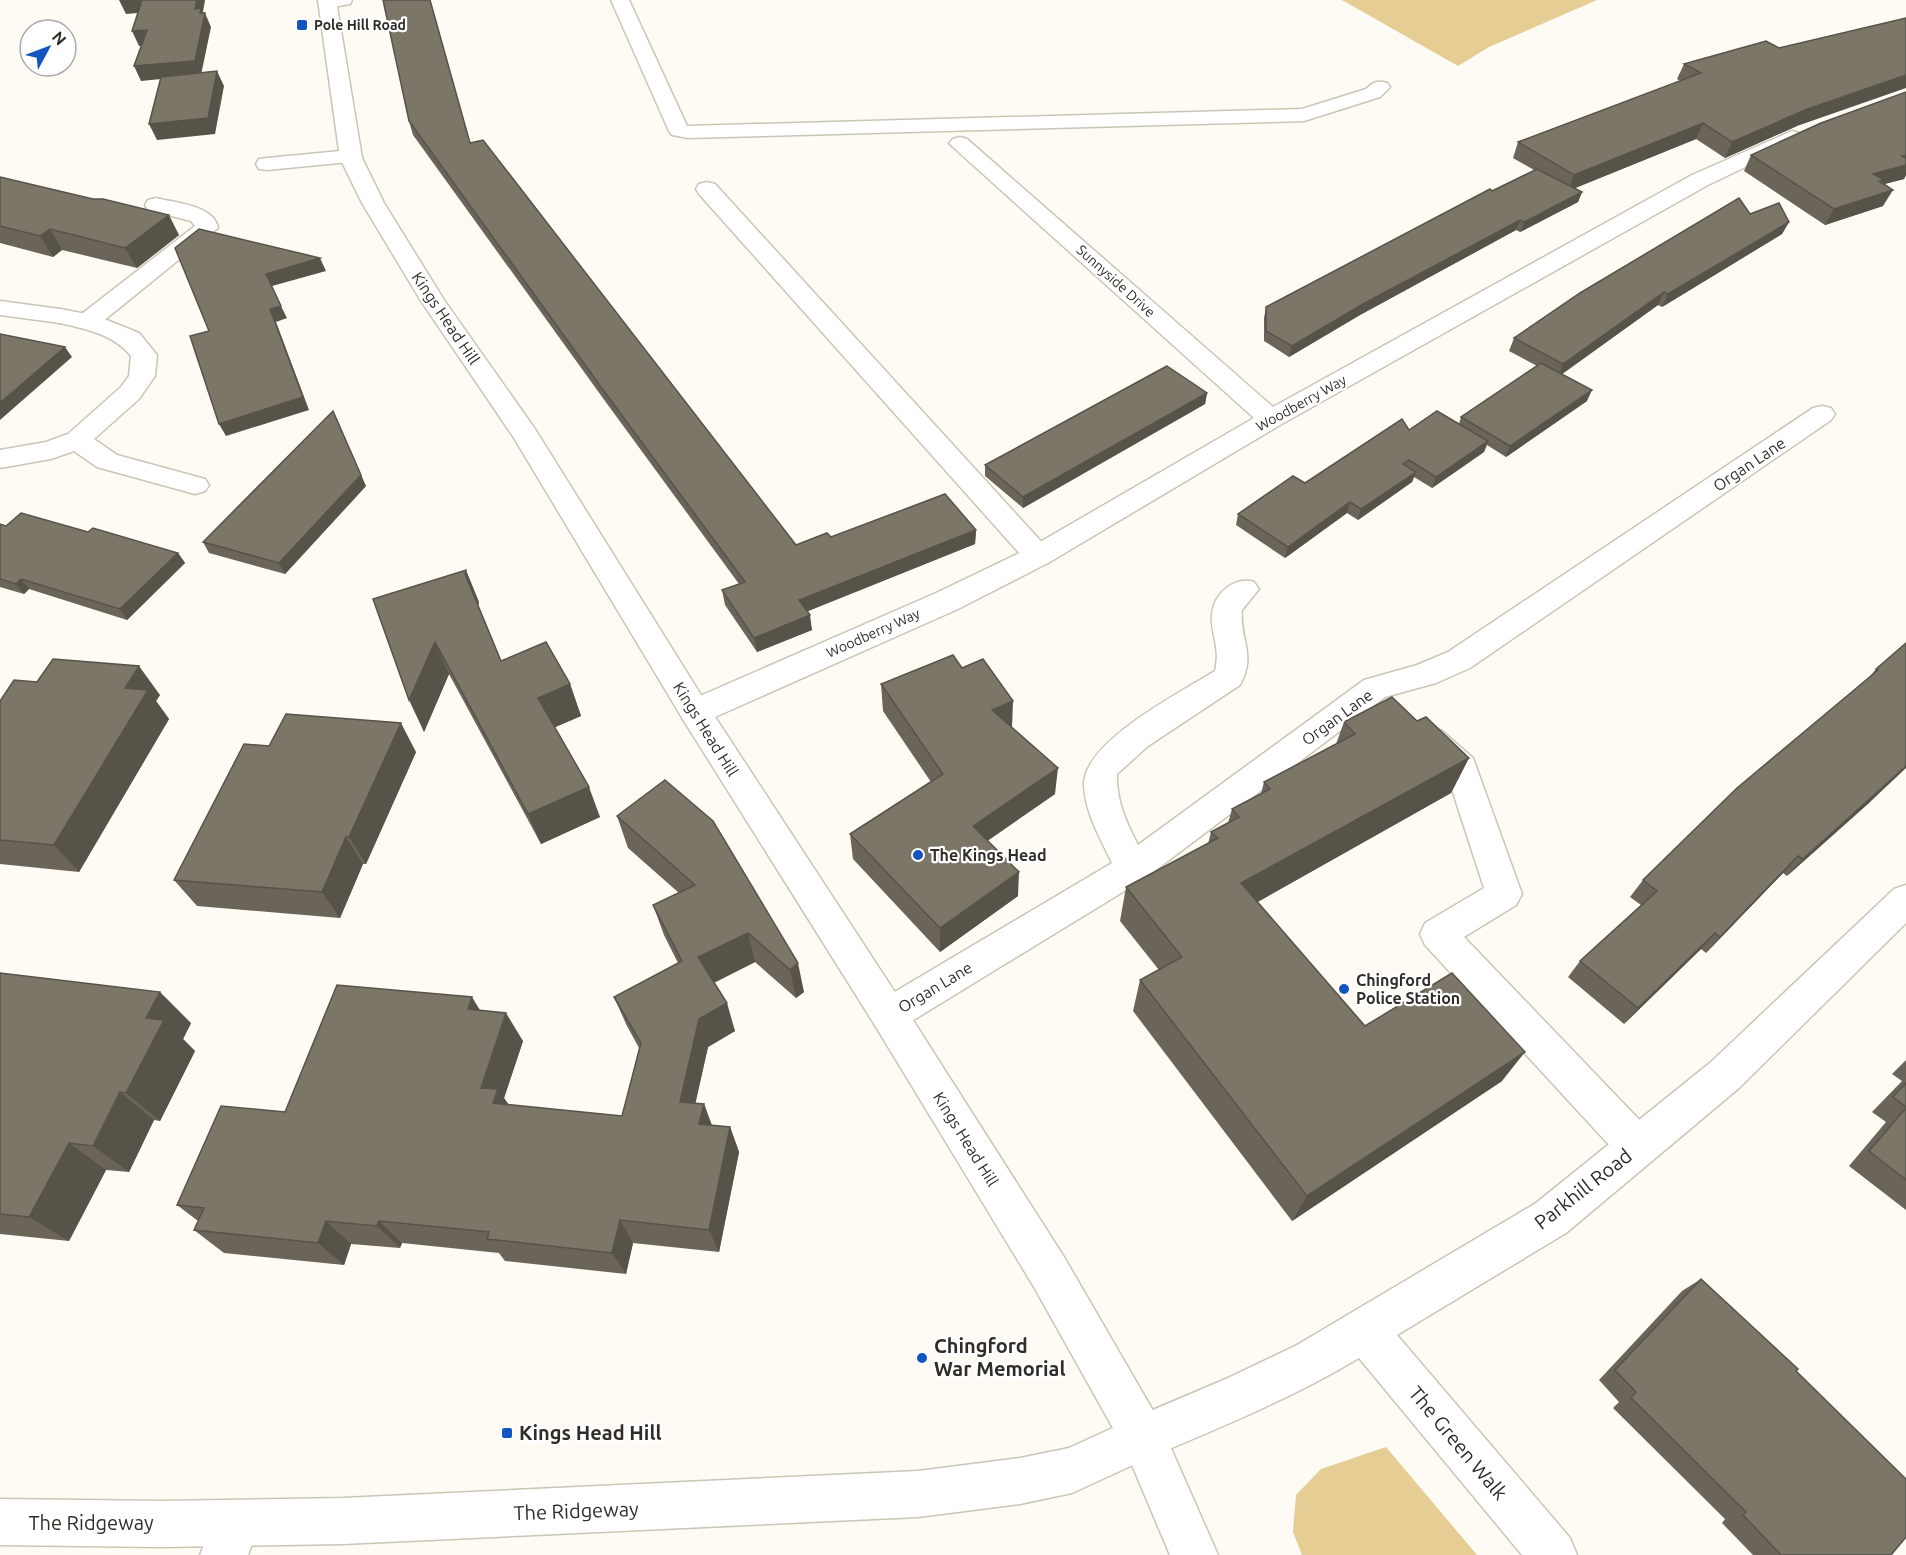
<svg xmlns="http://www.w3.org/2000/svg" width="1906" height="1555" font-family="Ubuntu,sans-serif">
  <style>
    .green { fill: #e5cd93 }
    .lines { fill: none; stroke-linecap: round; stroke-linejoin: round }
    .lane-casing { stroke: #cbc5b5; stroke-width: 3 }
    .street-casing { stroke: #cbc5b5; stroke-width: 3 }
    .secondary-casing { stroke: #cbc5b5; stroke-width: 3 }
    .primary-casing { stroke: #cbc5b5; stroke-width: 3 }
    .lane { fill: #fff; fill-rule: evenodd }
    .street { fill: #fff; fill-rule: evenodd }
    .secondary { fill: #fff; fill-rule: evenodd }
    .primary { fill: #fff; fill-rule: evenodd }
    .wall { fill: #6b6559 }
    .shaded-wall { fill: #575349 }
    .building { fill: #7c7668; stroke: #575349; stroke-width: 1.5 }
    .poi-dot { fill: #1355c0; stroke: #fff; stroke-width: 2 }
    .labels { text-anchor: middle; stroke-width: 4.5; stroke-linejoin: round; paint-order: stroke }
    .far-poi-label { font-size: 14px; font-weight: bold; fill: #302d27; stroke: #fff; text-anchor: start }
    .far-street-label { font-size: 14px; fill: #302d27; stroke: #fff }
    .street-label { font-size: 16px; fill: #302d27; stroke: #fff }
    .poi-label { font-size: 16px; font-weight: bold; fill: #302d27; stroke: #fff; text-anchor: start }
    .near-street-label { font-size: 20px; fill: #302d27; stroke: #fff }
    .near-poi-label { font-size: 20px; font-weight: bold; fill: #302d27; stroke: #fff; text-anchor: start }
  </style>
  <rect width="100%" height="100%" fill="#fefbf5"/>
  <!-- green -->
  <g class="green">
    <path d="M1342,0H1597L1489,47L1458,66Z"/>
    <path d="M1386,1447L1477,1555H1302L1293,1532L1296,1495L1321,1469Z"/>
  </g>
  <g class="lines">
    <!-- lane casing -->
    <g class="lane-casing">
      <g id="lane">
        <path d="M611,0H629L687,126L1302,109L1366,89C1373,82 1378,80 1387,83L1390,87L1380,97L1304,121L688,138L672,135L669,131Z"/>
        <path d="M351,150L359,151L362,156L359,161L267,170L259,169L256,164L259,159L267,158Z"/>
        <path d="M707,182L715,184L1048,549L1052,556L1048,563L1038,566L1028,563L699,194L696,189L699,184Z"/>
        <path d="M156,198C175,203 214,205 218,228L97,326L88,328L79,326L76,321L79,316L195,226L191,221L148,210L145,205L148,200Z"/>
        <path d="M0,301L60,309L69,311L72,316L69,321L60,323L0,315Z"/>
        <path d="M1822,406L1831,408L1835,414L1831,420L1470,668L1436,683L1385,697L1144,879L902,1027L889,1032L876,1027L870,1015L876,1003L1112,863C1101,839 1085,813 1084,785C1083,742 1181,692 1215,671C1221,645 1210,635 1212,614C1214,593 1235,576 1254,582L1259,589L1242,610C1239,639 1257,654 1240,685L1148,746L1117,774C1116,800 1126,822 1138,845L1364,680L1417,665L1448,652L1813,408Z"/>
        <path d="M1431,727L1442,731L1473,758L1522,894L1516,905L1464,937L1651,1132L1657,1146L1651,1160L1637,1165L1623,1160L1425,945L1420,934L1425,923L1484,888L1447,774L1420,749L1415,740L1420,731Z"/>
        <path d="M236,1500L253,1506L259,1523L248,1555H200L219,1506Z"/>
      </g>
    </g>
    <!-- street casing -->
    <g class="street-casing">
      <g id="street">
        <path d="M320,0H352L350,4L328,8L321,6Z"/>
        <path d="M1792,131L1799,133L1803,137L1799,141L1708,185L1280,425L1048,563L958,609L706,721L695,724L684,721L679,712L684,703L936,593L1028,549L1254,418L953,147L949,143L953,139L960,137L967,139L1273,407L1692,175Z"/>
        <path d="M60,309L97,316L139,333L157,355L155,376L139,399L94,439L117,455L205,479L209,485L205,491L195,494L97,467L74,451L51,459L0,468V450L46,442L68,434L121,387L129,376L131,356C112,332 80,328 51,321L48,316L51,311Z"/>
        <path d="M1906,885V923L1739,1088L1566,1233L1397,1335L1570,1538L1577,1555H1522L1359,1358C1291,1399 1216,1429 1143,1460L1127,1453L1120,1437L1127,1421L1228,1378L1297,1345L1536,1203L1711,1062L1894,889Z"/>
      </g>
    </g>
    <!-- secondary casing -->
    <g class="secondary-casing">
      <path id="secondary" d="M1143,1414L1159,1421L1166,1437L1159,1453L1072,1493L1020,1504L918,1517L343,1544L162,1547L0,1545V1499L162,1501L343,1498L918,1471L1020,1458L1069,1448Z"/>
    </g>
    <!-- primary casing -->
    <g class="primary-casing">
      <path id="primary" d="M318,0H336L362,158L384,203L444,300L535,429L706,703L902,1003L1064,1257L1159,1421L1218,1555H1170L1127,1453L1034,1287L876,1027L684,721L514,438L421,301L362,203L340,158Z"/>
    </g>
    <!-- lane -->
    <use href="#lane" class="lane"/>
    <!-- street -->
    <use href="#street" class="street"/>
    <!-- secondary -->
    <use href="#secondary" class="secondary"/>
    <!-- primary -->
    <use href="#primary" class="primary"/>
  </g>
  <!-- wall -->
  <g class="wall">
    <path d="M1766,41L1797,126L1725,158L1696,139L1575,188L1582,192L1578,202L1520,232L1516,230L1360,315L1289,357L1264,341V318L1266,307L1534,170L1513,158L1518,142L1680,81L1677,79L1684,64Z"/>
    <path d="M1906,92V175L1904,179L1884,184L1883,206L1825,225L1744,171L1751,155Z"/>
    <path d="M409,121L470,143L796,545L831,537L976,530L975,544L807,611L812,630L757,652L725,605L722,590L739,584L605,401L413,135Z"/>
    <path d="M0,177L179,235L137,268L62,250L53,257L0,243Z"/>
    <path d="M1750,214L1789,222L1782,234L1662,307L1658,305L1562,374L1587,401L1506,457L1487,445L1484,452L1432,488L1414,477L1412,482L1358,520L1347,513L1285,558L1236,525L1238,514L1305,483L1409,430L1459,424L1461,417L1537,366L1509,351L1514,338Z"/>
    <path d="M1207,393L1205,404L1023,508L985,476V465Z"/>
    <path d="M366,486L285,574L209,553L203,542Z"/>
    <path d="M0,524L6,526L88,532L178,553L185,563L127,620L29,589L24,594L0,587Z"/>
    <path d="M373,599L479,602L478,605L501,661L570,684L581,716L554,727L600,817L541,844L449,674L424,732Z"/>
    <path d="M1906,643L1870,802L1787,876L1783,873L1706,953L1701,949L1624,1024L1568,977L1580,961L1641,905L1630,897L1643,880L1867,680L1876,669Z"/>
    <path d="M962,668L1012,727L1055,794L988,840L1018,896L940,952L853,859L850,834L931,782L883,711L881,684Z"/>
    <path d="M37,682L160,695L156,701L169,719L79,872L0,864V701Z"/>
    <path d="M1417,721L1469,758L1451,793L1257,902L1365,1026L1502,1081L1292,1221L1133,1011L1140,980L1159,970L1120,921L1126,887L1208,844L1211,832L1228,823L1232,809L1261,794L1264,782L1336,744L1344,722Z"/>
    <path d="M269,746L416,752L366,864H363L340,918L197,906L174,880Z"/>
    <path d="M617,816L713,821L804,992L796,998L755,962L714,983L735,1031L708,1047L695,1103L704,1104L712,1125L730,1127L739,1152L719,1252L633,1243L626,1274L505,1261L499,1253L402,1243L400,1248L351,1244L344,1265L224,1253L194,1230L198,1221L177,1205L285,1112L480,1010L523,1041L504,1098L509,1105L622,1116L639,1048L627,1026L614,997L678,963L664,935L653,905L679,893L628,848Z"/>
    <path d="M0,973L191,1023L183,1039L195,1051L160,1121L154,1120L129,1172L106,1170L69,1241L0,1234Z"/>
    <path d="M1906,1060V1210L1849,1166L1886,1122L1872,1112L1902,1081L1892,1074Z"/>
    <path d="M1701,1279L1796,1371L1891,1555H1753L1722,1523L1725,1519L1613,1408L1619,1402L1599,1380L1682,1291Z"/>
  </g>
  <!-- shaded-wall -->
  <g class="shaded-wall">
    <path d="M119,0H144L149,12L126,14Z"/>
    <path d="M197,0H205L203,12L204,15L205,13L211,27L201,75L141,81L134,66L195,9Z"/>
    <path d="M147,30L154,44L139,46L132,31Z"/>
    <path d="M217,71L224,86L215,134L157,140L149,124Z"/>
    <path d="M1906,75V88L1797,126L1725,158L1732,142L1805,110Z"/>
    <path d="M1703,123L1696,139L1568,191L1574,175Z"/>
    <path d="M1902,156H1906V175L1904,179L1881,185L1893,190L1883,206L1825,225L1834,209L1873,174Z"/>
    <path d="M1582,192L1578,202L1520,232L1524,222Z"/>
    <path d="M169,215L179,235L137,268L125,248Z"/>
    <path d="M1520,220L1516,230L1360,315L1289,357L1292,346L1363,304Z"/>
    <path d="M1789,222L1782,234L1662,307L1668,294Z"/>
    <path d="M50,229L62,250L53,257L40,236Z"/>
    <path d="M320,258L326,271L272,286L266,274Z"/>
    <path d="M1664,292L1658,305L1558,377L1563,364Z"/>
    <path d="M281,306L287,318L276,322L309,410L226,436L219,424L270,309Z"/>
    <path d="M65,347L72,357L0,420V403Z"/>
    <path d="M1592,390L1587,401L1506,457L1510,446Z"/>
    <path d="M1207,393L1205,404L1023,508V497Z"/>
    <path d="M333,411L366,486L285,574L279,563Z"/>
    <path d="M1488,441L1484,452L1432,488L1436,477Z"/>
    <path d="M1416,472L1412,482L1358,520L1361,509Z"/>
    <path d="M1350,502L1347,513L1285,558L1288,547Z"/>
    <path d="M976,530L975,544L801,614L799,600Z"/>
    <path d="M178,553L185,563L127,620L120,609Z"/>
    <path d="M466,570L479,602L478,606L465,574Z"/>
    <path d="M21,579L29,589L24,594L16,584Z"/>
    <path d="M810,615L812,630L757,652L754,638Z"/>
    <path d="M435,642L449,674L424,732L409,700Z"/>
    <path d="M139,666L160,695L156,701L169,719L79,872L54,845L125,688Z"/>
    <path d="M570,684L581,716L549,730L538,698Z"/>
    <path d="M1013,701L1012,727L991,736L992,710Z"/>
    <path d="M401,723L416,752L366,864L349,837Z"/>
    <path d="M1469,758L1451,793L1231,917L1241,883Z"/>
    <path d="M1906,766V768L1870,802L1787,876L1803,859Z"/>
    <path d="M1058,768L1055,794L973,851V826Z"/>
    <path d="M589,787L600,817L541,844L528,814Z"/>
    <path d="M346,837L363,864L340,918L322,892Z"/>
    <path d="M1798,856L1783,873L1706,953L1720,937Z"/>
    <path d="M1019,872L1018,896L940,952V928Z"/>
    <path d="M748,933L755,962L707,986L698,957Z"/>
    <path d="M1715,933L1701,949L1624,1024L1638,1008Z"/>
    <path d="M798,963L804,992L796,998L790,970Z"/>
    <path d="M160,992L191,1023L183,1039L195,1051L160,1121L126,1093L146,1018Z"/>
    <path d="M472,997L489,1025L468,1009Z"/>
    <path d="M727,1003L735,1031L708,1047L690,1128L680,1102L699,1019Z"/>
    <path d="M506,1013L523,1041L504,1098L515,1115L511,1129L481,1088Z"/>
    <path d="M1525,1052L1502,1081L1292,1221L1307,1196Z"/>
    <path d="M120,1092L154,1120L129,1172L93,1146Z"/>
    <path d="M704,1104L713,1130L699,1124Z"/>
    <path d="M730,1127L739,1152L719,1252L709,1230Z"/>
    <path d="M69,1143L106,1170L69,1241L29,1217Z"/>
    <path d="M620,1220L633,1243L626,1274L612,1253Z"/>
    <path d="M326,1221L351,1244L344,1265L318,1243Z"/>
    <path d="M379,1221L402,1243L400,1248L377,1226Z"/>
  </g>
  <!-- building -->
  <g class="building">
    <path d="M142,0H197L195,9L201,8L200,13H205L195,61L134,66L147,30L132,31Z"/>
    <path d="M383,0H430L470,143L483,140L796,545L827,533L831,537L945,494L976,530L799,600L810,615L754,638L722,590L745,582L601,387L409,121Z"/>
    <path d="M1906,18V75L1805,110L1732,142L1703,123L1574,175L1518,142L1701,73L1684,64L1766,41L1779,48Z"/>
    <path d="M217,71L208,118L149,124L161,77Z"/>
    <path d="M1906,92V156H1902L1906,159V165L1873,174L1884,180L1879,181L1893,190L1834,209L1751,155L1821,123Z"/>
    <path d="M1537,169L1582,192L1524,222L1520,220L1363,304L1292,346L1266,331V307L1490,189L1492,191Z"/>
    <path d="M0,177L93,199H103L169,215L125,248L50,229L40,236L0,226Z"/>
    <path d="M1739,198L1750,214L1779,203L1789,222L1668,294L1664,292L1563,364L1514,338L1580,293Z"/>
    <path d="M199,229L320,258L266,274L281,306L270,309L303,397L219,424L190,336L209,331L175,248Z"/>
    <path d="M0,334L65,347L0,403Z"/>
    <path d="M1541,363L1592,390L1510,446L1461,417Z"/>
    <path d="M1167,366L1207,393L1023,497L985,465Z"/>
    <path d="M333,411L361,475L279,563L203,542Z"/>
    <path d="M1437,411L1488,441L1436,477L1409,460L1403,464L1416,472L1361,509L1350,502L1288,547L1238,514L1293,476L1305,483L1402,419L1409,430Z"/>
    <path d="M21,513L88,532L93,528L178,553L120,609L21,579L16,584L0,579V524L6,526Z"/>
    <path d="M466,570L465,574L501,661L546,642L570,684L538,698L589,787L528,814L435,642L409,700L373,599Z"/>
    <path d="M1906,643V766L1803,859L1798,856L1720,937L1715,933L1638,1008L1580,961L1657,891L1643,880L1737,788L1878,670L1876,669Z"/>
    <path d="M953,655L962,668L983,659L1013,701L992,710L1058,768L973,826L1019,872L940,928L850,834L943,774L881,684Z"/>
    <path d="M53,659L139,666L125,688L148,690L54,845L0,840V701L14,680L37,682Z"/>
    <path d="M1392,697L1417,721L1426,717L1469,758L1241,883L1365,1026L1452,973L1525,1052L1307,1196L1140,980L1182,957L1126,887L1218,838L1211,832L1239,817L1232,809L1270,789L1264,782L1355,734L1344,722Z"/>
    <path d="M286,714L401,723L349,837H346L322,892L174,880L244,744L269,746Z"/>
    <path d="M665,780L713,821L798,963L790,970L748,933L698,957L727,1003L699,1019L680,1102L704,1104L699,1124L730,1127L709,1230L620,1220L612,1253L487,1239L489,1232L379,1221L377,1226L326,1221L318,1243L194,1230L204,1208L177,1205L221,1106L285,1112L337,985L472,997L468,1009L506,1013L481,1088L498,1089L493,1103L622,1116L641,1043L614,997L682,961L653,905L695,885L617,816Z"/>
    <path d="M0,973L160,992L146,1018L164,1020L126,1093L120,1092L93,1146L69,1143L29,1217L0,1214Z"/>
    <path d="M1906,1083V1107L1893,1097Z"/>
    <path d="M1906,1108V1180L1869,1151Z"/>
    <path d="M1701,1279L1798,1369L1796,1371L1906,1479V1537L1891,1555H1781L1743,1515L1746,1512L1631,1398L1636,1392L1615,1370Z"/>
  </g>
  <!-- markers -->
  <g class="poi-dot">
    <rect x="296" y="19" width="12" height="12" rx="3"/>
    <circle cx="918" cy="855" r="6"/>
    <circle cx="1344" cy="989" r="6"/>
    <circle cx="922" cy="1358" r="6"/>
    <rect x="501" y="1427" width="12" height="12" rx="3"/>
  </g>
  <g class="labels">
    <!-- far-poi labels -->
    <g class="far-poi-label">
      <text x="314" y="30">Pole Hill Road</text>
    </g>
    <!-- far-street labels -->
    <g class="far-street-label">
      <text transform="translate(1116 281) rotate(42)" y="5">Sunnyside Drive</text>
      <text transform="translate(1301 403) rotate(-29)" y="5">Woodberry Way</text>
      <text transform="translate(873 633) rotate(-24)" y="5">Woodberry Way</text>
    </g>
    <!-- street labels -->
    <g class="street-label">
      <text transform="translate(446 318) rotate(56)" y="6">Kings Head Hill</text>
      <text transform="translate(1749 464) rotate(-34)" y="6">Organ Lane</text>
      <text transform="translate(1337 717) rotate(-36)" y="6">Organ Lane</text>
      <text transform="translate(706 729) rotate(58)" y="6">Kings Head Hill</text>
      <text transform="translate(935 987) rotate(-31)" y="6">Organ Lane</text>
      <text transform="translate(966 1139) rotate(58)" y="6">Kings Head Hill</text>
    </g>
    <!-- poi labels -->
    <g class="poi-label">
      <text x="930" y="861">The Kings Head</text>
      <text x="1356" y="986">Chingford<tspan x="1356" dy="18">Police Station</tspan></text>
    </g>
    <!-- near-street labels -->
    <g class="near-street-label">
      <text transform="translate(1583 1189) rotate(-38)" y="7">Parkhill Road</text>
      <text transform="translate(1458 1443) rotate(50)" y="7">The Green Walk</text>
      <text transform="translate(576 1511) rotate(-2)" y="7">The Ridgeway</text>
      <text x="91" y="1530">The Ridgeway</text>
    </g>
    <!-- near-poi labels -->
    <g class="near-poi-label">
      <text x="934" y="1353">Chingford<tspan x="934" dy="23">War Memorial</tspan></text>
      <text x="519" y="1440">Kings Head Hill</text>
    </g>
  </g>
  <!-- north arrow -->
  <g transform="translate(48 48) rotate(49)"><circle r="28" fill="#ffffff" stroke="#acaba9" stroke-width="1.5"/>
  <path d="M0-4.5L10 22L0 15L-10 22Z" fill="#1355c0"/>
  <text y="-9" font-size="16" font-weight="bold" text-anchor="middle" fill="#302d27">N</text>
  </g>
</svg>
